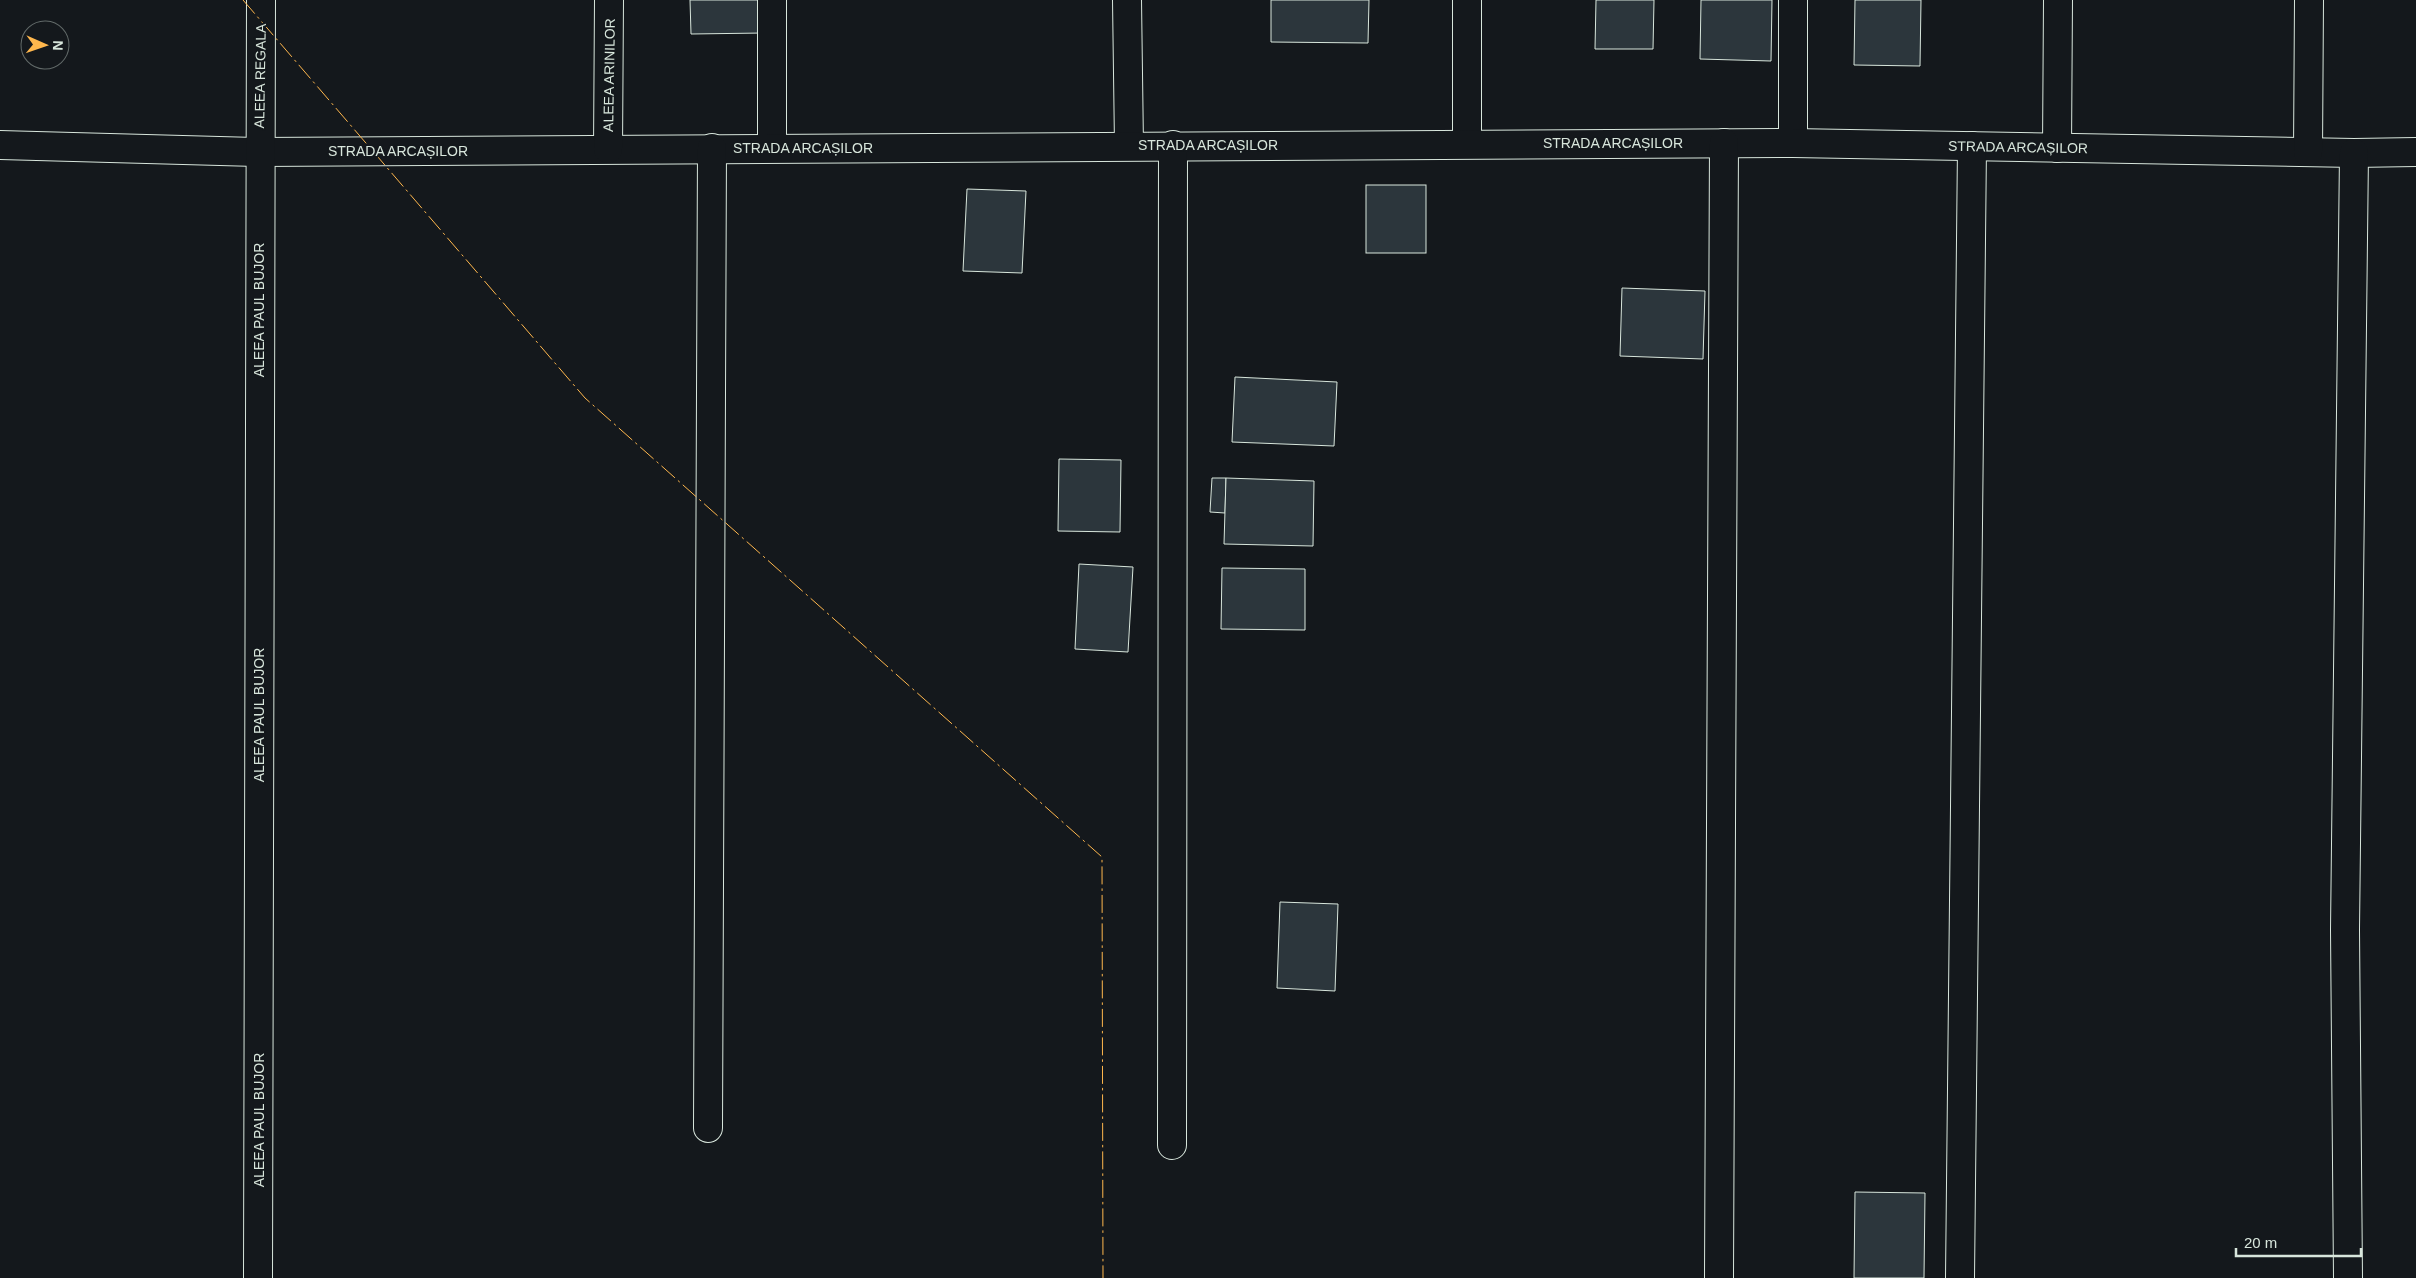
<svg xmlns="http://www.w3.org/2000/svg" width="2416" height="1278" font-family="Helvetica,sans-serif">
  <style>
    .building { fill: #2c363c; stroke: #d8e6dc }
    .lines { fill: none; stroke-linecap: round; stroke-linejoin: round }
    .minor-casing { stroke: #d8e6dc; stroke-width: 30 }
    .minor { stroke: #14181c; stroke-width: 28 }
    .power { stroke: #ffb74d; stroke-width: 1; stroke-dasharray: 18 4 2.5 4; stroke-linecap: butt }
    .labels { text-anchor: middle; stroke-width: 4; stroke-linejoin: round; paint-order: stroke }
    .street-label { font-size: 14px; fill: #d8e6dc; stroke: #14181c }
  </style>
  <rect width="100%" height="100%" fill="#14181c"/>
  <!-- building -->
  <g class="building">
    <path d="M690,0H763V33L691,34Z"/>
    <path d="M1271,0H1369L1368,43L1271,42Z"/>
    <path d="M1596,0H1654L1653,49H1595Z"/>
    <path d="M1701,0H1772L1771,61L1700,59Z"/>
    <path d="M1855,0H1921L1920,66L1854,65Z"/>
    <rect x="1366" y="185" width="60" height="68"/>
    <path d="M967,189L1026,191L1022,273L963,271Z"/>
    <path d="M1622,288L1705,291L1703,359L1620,356Z"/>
    <path d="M1235,377L1337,382L1334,446L1232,442Z"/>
    <path d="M1059,459L1121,460L1120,532L1058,531Z"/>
    <path d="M1212,478H1226L1225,513L1210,512Z"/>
    <path d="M1226,478L1314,481L1313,546L1224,544Z"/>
    <path d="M1079,564L1133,567L1128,652L1075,649Z"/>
    <path d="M1222,568L1305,569V630L1221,629Z"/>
    <path d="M1280,902L1338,904L1335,991L1277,988Z"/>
    <path d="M1855,1192L1925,1193L1924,1278H1854Z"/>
  </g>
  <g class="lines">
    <!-- minor casing -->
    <g class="minor-casing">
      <g id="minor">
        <path d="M772,0V148"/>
        <path d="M1127,0L1129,146"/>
        <path d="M1793,143V0"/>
        <path d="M1467,144V0"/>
        <path d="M0,145L259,152L1793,143L2354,153L2416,152"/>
        <path d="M2057,148L2058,0"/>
        <path d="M608,149L609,0"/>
        <path d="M2308,152L2309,0"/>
        <path d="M708,1128L712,148"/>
        <path d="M1172,1145L1173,145"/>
        <path d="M258,1278L261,0"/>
        <path d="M1719,1278L1724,143"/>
        <path d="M1960,1278L1972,146"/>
        <path d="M2348,1278L2345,930L2354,153"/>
      </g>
    </g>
    <!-- minor -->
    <use href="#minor" class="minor"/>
    <!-- power -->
    <path class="power" d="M243,0L585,398L1102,857L1103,1278"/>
  </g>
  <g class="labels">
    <!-- street labels -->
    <g class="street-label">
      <text transform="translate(609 75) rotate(-89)" y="5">ALEEA ARINILOR</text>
      <text transform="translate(260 76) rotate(-89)" y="5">ALEEA REGALA</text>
      <text x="1613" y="148">STRADA ARCAȘILOR</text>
      <text x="1208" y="150">STRADA ARCAȘILOR</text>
      <text transform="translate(2018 147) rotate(1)" y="5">STRADA ARCAȘILOR</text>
      <text x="803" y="153">STRADA ARCAȘILOR</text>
      <text x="398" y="156">STRADA ARCAȘILOR</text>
      <text transform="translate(259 310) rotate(-90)" y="5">ALEEA PAUL BUJOR</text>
      <text transform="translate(259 715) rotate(-90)" y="5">ALEEA PAUL BUJOR</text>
      <text transform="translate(259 1120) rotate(-90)" y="5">ALEEA PAUL BUJOR</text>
    </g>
  </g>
  <!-- north arrow -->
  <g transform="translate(45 45) rotate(92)"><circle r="24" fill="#14181c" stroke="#626a69"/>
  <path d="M0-4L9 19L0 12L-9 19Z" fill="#ffb74d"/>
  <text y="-8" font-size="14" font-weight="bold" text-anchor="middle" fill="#d8e6dc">N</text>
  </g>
  <!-- scale -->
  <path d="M2236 1248v8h125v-8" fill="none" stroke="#d8e6dc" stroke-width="2.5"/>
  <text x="2244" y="1248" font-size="15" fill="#d8e6dc" stroke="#14181c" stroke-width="4" paint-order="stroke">20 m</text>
</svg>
